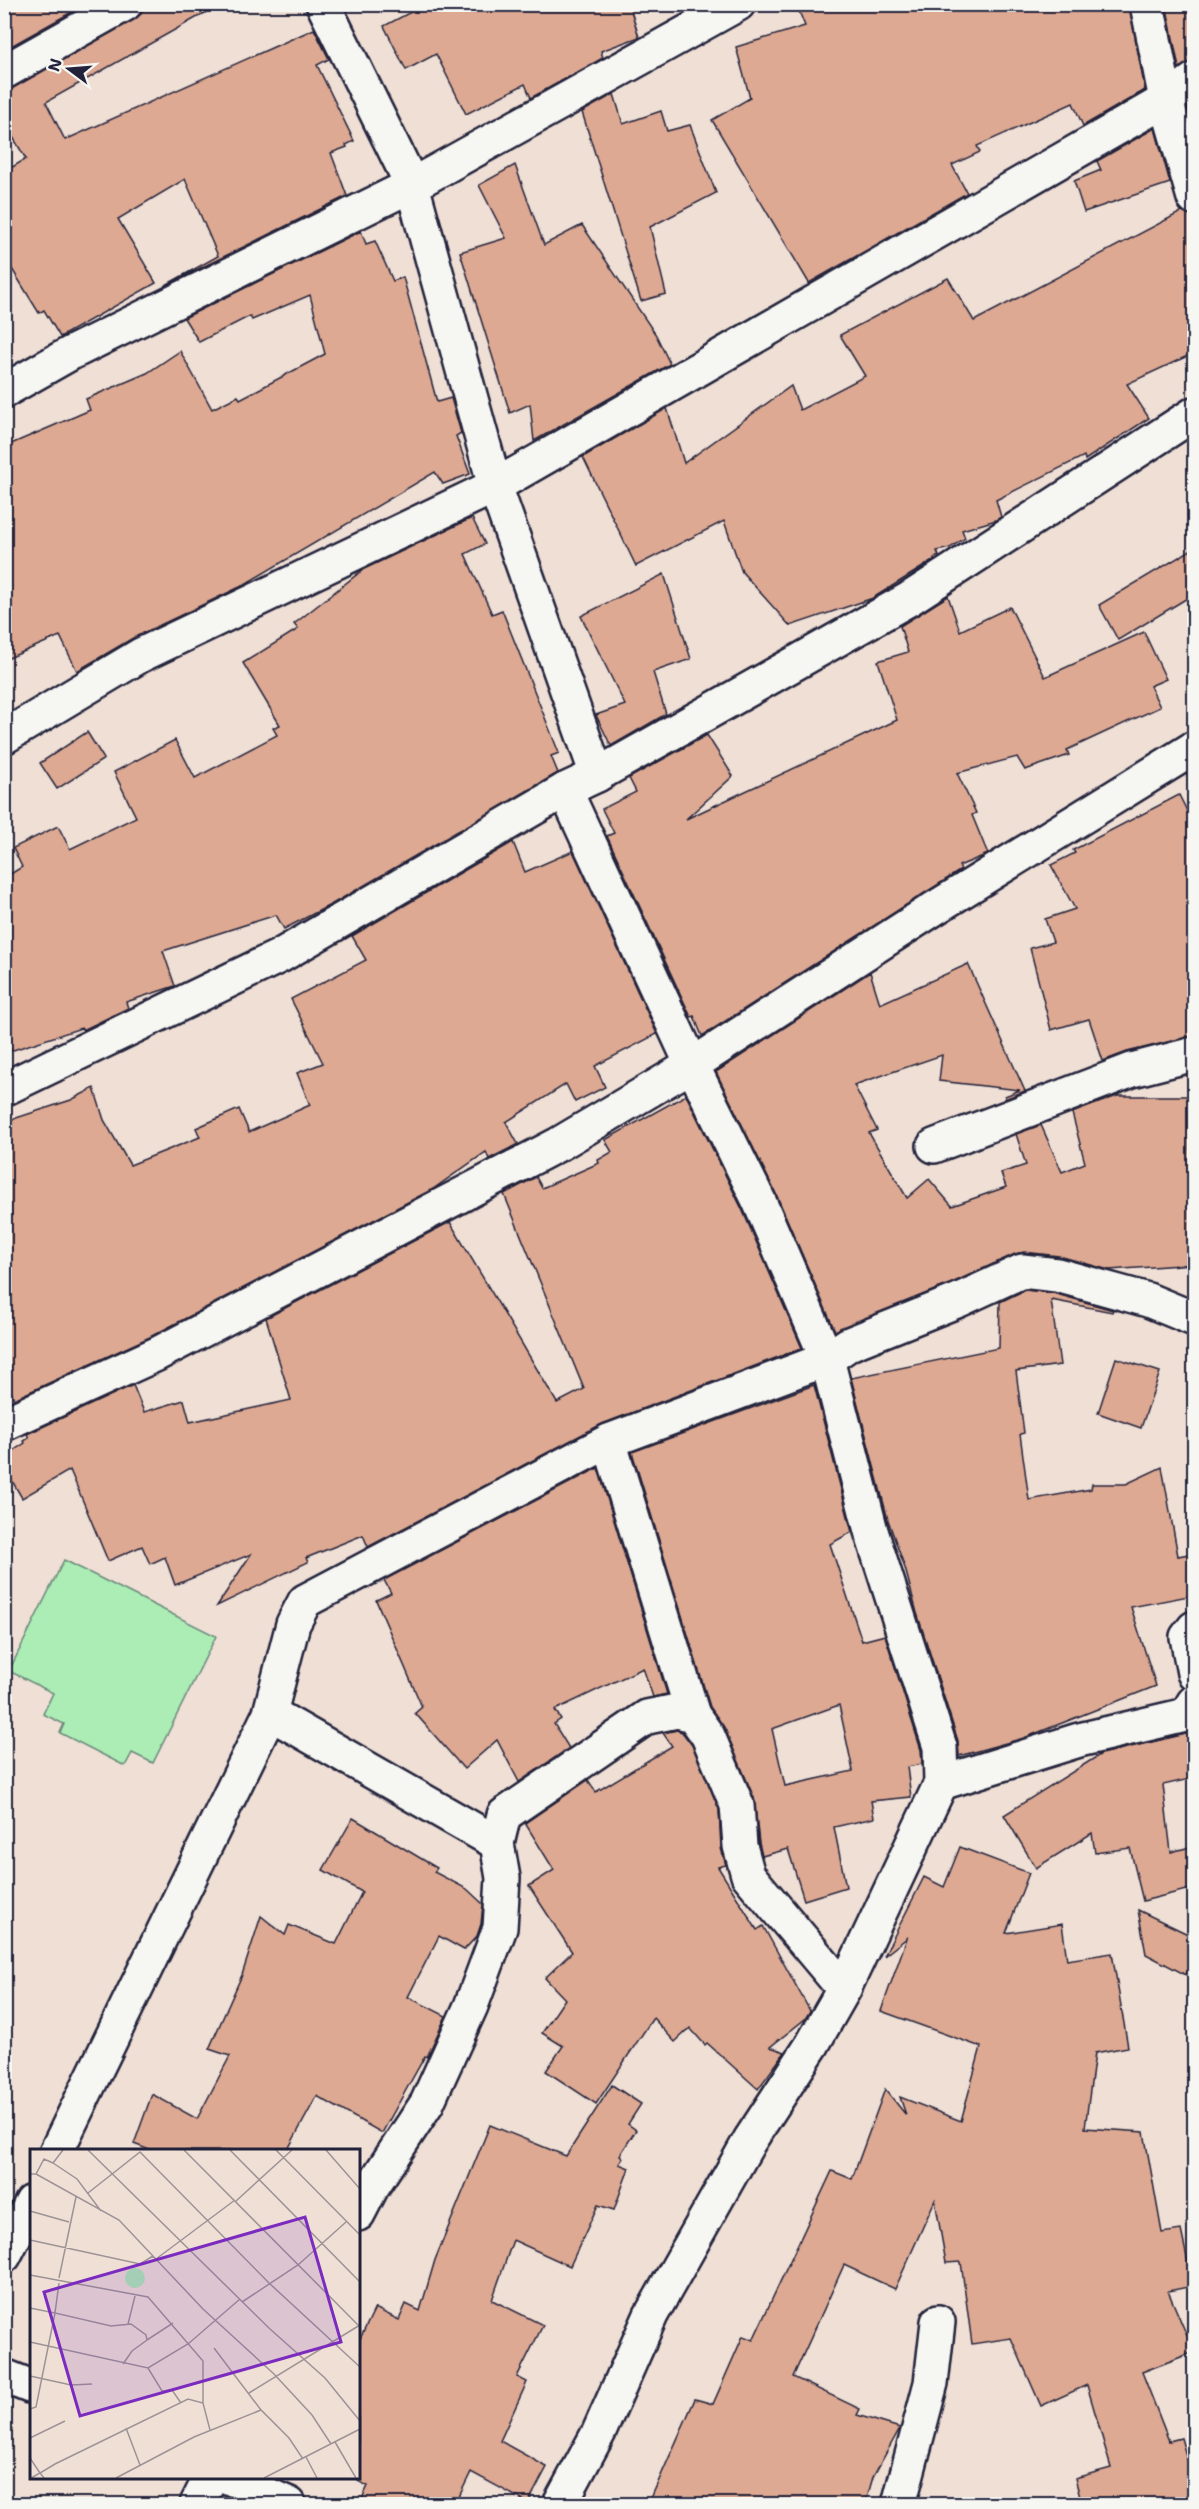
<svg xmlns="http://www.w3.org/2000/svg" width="1199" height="2509" font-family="'Shantell Sans',sans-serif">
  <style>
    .green { fill: #acecb5; stroke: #678778; stroke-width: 1.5 }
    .building { fill: #dea992; stroke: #22223b; stroke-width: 1.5; fill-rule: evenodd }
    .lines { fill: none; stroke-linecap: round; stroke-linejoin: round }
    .street-casing { stroke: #22223b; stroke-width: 38 }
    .street { stroke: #f6f6f2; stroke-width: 33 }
    .inset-road { fill: none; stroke: #9d9397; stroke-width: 1.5 }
    .view { fill: #7b2cbf; fill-opacity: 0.15; stroke: #7b2cbf; stroke-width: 3 }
    .inset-edge { fill: none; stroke: #22223b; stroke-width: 3 }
  </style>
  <rect width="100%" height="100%" fill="#efdfd5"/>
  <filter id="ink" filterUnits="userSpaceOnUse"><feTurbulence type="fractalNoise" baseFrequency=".0167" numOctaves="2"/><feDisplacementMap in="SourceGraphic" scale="12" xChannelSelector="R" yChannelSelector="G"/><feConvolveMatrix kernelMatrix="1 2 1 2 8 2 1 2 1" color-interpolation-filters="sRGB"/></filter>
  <g filter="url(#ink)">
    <!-- green -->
    <path class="green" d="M64,1560L216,1636L153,1763L132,1753L125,1766L60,1733L64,1724L43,1714L53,1693L9,1671Z"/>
    <!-- building -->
    <g class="building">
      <path d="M4,4H86L4,50Z"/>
      <path d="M144,4H221L46,102L65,140L314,29L329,59L317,65L354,141L346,145L347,147L331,153L347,196L164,286L218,256L185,179L118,219L156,283L60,337L44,310L39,313L4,256V172L26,159L4,122V91L13,88L134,20L141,14Z"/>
      <path d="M426,4H629L639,37L601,51L603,58L531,98L525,84L466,114L436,54L406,70L384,26Z"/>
      <path d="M796,4H1129L1145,90L1083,126L1073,103L977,146L980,152L952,165L967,193L809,283L712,120L750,98L736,47L805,26Z"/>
      <path d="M1166,4H1194V62L1179,68Z"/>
      <path d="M614,94L623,124L661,111L667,131L690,125L716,193L650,227L666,294L641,301L582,112Z"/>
      <path d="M1194,103V132L1188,108Z"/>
      <path d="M1155,128L1170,183L1084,212L1074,181L1101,170L1097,161Z"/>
      <path d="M515,165L544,245L582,225L656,335L670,364L534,441L530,404L510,413L460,252L506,238L479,185Z"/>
      <path d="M1181,212L1194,216V353L1127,384L1149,418L1085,460L1084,456L996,500L1001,517L996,520L962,530L965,538L950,548L937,551L939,556L934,558V560L873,598L790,626L742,572L724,521L636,566L583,457L667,408L684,463L791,386L800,410L865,376L840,335L948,278L974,321Z"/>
      <path d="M361,231L366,244L375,241L393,281L403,277L437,402L451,398L461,433L456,436L470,474L443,484L435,472L240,587L133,638L77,671L60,636L4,660V447L90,410L86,399L147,373L180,351L212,409L238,396L240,399L325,354L310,295L252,320L250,316L199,342L184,318Z"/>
      <path d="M472,518L485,544L465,554L492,614L502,610L559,753L551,756L558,773L334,903L284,929L276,915L163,951L175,986L126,1002L128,1008L83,1030L81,1028L4,1053V878L22,867L13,848L58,826L70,849L136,817L114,772L175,740L195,778L277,735L273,728L280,725L243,663L298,629L294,624L364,569Z"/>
      <path d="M1194,548V594L1118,640L1099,605Z"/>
      <path d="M664,574L691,659L653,672L666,714L611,746L596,715L625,705L581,616Z"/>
      <path d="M948,596L960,631L1010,607L1045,677L1144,632L1166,679L1150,686L1160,707L1067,750L1069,755L1025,770L1017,757L957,773L976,813L972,815L988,854L959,866L961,870L702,1036L694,1016L691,1017L607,836L614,833L602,809L636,792L629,778L707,735L733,776L686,819L897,720L878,661L908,652L900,626Z"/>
      <path d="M87,732L104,759L57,789L40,763Z"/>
      <path d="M1179,795L1194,825V1036L1127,1052L1103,1061L1089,1019L1051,1030L1030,948L1053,942L1045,919L1075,909L1051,865L1075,853L1073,850Z"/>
      <path d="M513,842L525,872L573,851L657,1034L595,1066L605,1087L575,1102L566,1084L506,1122L518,1144L489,1159L486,1152L433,1189L150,1337L14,1399L4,1373V1122L71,1100L94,1088L104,1120L130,1165L200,1137L196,1128L239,1109L249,1132L310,1105L297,1073L323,1063L291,999L366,960L352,936Z"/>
      <path d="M968,964L1025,1091L1005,1099V1096L1020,1090L939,1081L942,1055L854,1085L877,1130L869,1133L907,1198L929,1179L952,1206L1006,1187L1001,1173L1026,1165L1016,1134L1041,1125L1062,1172L1085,1163L1072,1113L1117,1096H1191L1190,1150L1194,1151V1264L1109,1270L1059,1256L1024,1252L1015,1254L952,1283L835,1331L776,1194L716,1072L870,972L880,1004Z"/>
      <path d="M686,1095L742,1209L802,1348L602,1424L368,1547L363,1535L306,1558L308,1562L217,1606L251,1554L175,1585L165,1557L150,1564L142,1546L108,1561L70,1470L22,1498L4,1467V1457L25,1443L24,1441L29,1438L27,1434L133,1385L144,1412L184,1400L190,1422L291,1400L266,1318L450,1222L557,1403L584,1389L504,1194L536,1177L542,1188L599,1163L598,1160L612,1152L605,1140Z"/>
      <path d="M1025,1290L1053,1293L1113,1310L1112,1312L1051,1300L1060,1365L1016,1371L1024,1433L1020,1434L1029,1500L1091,1489L1092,1484H1126L1162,1467L1178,1556L1194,1553V1595L1131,1607L1156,1686L1024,1738L959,1756L958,1741L917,1613L905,1568L888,1520L851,1378L999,1348L1000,1302Z"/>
      <path d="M1116,1358L1160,1372L1141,1428L1098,1413Z"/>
      <path d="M814,1385L852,1532L830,1544L862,1641L885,1635L921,1750L922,1764L907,1767L911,1797L871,1801L874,1818L834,1827L846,1887L804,1900L788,1849L762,1856L759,1843L754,1798L725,1729L710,1707L632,1452ZM839,1705L853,1771L785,1786L772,1729Z"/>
      <path d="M598,1468L667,1694L653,1697L643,1668L555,1710L561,1719L554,1724L569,1748L519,1782L497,1740L464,1769L415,1713L422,1707L376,1600L391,1593L384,1580Z"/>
      <path d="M677,1730L682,1732L692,1745L719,1809L721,1848L726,1865L718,1867L757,1930L763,1926L810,2011L805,2019L770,2047L785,2052L758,2089L707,2043L705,2045L690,2028L675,2042L653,2018L596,2104L546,2071L563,2046L542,2033L565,1999L545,1978L572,1952L529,1886L554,1870L525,1823L588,1780L596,1792L672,1746L663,1733Z"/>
      <path d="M1190,1733L1194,1755V1778L1163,1785L1171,1852L1194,1846V1888L1143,1901L1130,1848L1095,1853L1092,1833L1036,1868L1004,1815L1101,1754Z"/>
      <path d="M353,1818L437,1868L434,1872L467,1889L483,1904L481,1924L477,1936L464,1950L439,1936L408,1997L446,2016L427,2057L425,2056L382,2133L317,2096L287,2151H152L134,2144L152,2094L197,2119L230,2056L209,2049L242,1975L261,1916L285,1935L289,1925L336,1944L362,1892L323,1870Z"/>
      <path d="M960,1847L1029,1873L1006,1933L1062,1924L1067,1960L1112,1953L1128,2047L1095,2053L1085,2128L1144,2132L1162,2233L1181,2230L1193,2286L1168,2291L1194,2352L1142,2372L1169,2441L1181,2438L1194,2484V2505H1082L1075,2478L1111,2468L1087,2385L1041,2406L1011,2338L972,2344L961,2262L946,2263L935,2200L895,2289L844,2265L793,2377L860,2409L857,2415L900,2428L873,2477L865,2505H648L695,2399L713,2404L743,2336L753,2340L832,2171L852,2179L885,2089L906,2115L900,2097L961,2121L981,2047L881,2011L907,1938L884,1956L924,1877L944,1887Z"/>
      <path d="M1138,1910L1194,1937V1958L1186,1975L1146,1954Z"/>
      <path d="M612,2085L641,2104L628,2124L636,2130L620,2155L623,2158L619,2164L629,2168L614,2210L598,2205L570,2266L513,2240L492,2300L543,2325L517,2377L527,2382L500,2441L547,2467L528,2503L471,2472L455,2505H359L368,2486L358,2481V2343L375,2308L399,2320L406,2304L420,2311L435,2260L490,2125L566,2156Z"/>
    </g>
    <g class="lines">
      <!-- street casing -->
      <g class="street-casing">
        <g id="street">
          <path d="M323,4L412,185L495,486L597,775"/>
          <path d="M1147,4L1166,100L1194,198"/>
          <path d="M4,72L125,4"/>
          <path d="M4,391L71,353L412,185L738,4"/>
          <path d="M4,737L141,655L495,486L1166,100L1194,80"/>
          <path d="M4,1089L280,956L565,790L597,775L909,599L1194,414"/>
          <path d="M934,1146L1132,1070L1194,1054"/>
          <path d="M4,1424L157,1354L559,1144L692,1065L935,908L1194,748"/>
          <path d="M609,1441L693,1715"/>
          <path d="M1194,1628L1187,1637L1194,1673"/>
          <path d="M270,1713L497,1843"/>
          <path d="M941,1783L1079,1740L1186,1715L1194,1702"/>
          <path d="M57,2150L270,1713L293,1624L305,1601L609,1441L827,1359L849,1344L959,1300L1022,1271L1057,1275L1148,1300L1194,1319"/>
          <path d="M358,2214L372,2187L427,2103L471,2006L500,1928L503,1878L497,1843L504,1815L647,1717L677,1711L693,1715L708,1736L737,1805L740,1846L748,1875L844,1989"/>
          <path d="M4,2256L32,2202"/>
          <path d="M4,2376L32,2387"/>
          <path d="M230,2478L289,2504"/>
          <path d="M197,2504L210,2478"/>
          <path d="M560,2504L599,2432L651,2315L750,2140L812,2045L844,1989L941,1783L940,1747L871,1531L827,1359L759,1201L692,1065L565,790"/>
          <path d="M899,2504L931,2383L938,2322"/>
        </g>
      </g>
      <!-- street -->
      <use href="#street" class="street"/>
    </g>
  </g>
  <!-- overview -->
  <g transform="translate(30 2149)">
    <rect width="330" height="330" fill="#efdfd5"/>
    <path d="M95 129a10 10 0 1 1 20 0a10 10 0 1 1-20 0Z" fill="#acecb5"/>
    <path class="inset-road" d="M58,1L240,180L295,229L330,272M154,1L330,178M200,1L330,133M246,1L330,86M296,1L330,40M23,14L47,30L71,62M0,25H6L14,10L23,14L33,1M6,25L89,71L173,160L244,225L282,266L301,295M58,44L110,3L239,134L330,218M206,52L262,1M0,62L39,73M0,91L110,115L123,107M126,110L205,51M0,126L118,148L173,212V254M29,129L46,48M29,134L25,164L81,177L101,175L116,186L117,191L102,202L93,215M212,153L268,116L316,73M0,159L25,164L6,258L0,260M98,175L105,147M117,191L143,174M0,193L118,219L158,195L210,150M184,199L231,261M118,219L132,242L142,241L151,254M0,227L41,236L62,235M219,244L330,176M96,279L110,316M0,289L35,272M305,293L326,329M276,308L287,329M0,309L10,324L1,329M14,329L10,324L25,315L158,250L173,254L180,281M86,329L164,288L231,261L259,289L273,310M234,329L330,280"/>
    <path class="view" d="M275,68L311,193L50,267L14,143Z"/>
    <rect width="330" height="330" class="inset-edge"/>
  </g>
  <!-- margin -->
  <rect width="1199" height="2509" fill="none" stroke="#f6f6f2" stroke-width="24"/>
  <rect x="12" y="12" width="1175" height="2485" fill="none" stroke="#22223b" stroke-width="2" filter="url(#ink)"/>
  <!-- north arrow -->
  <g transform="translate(69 69) rotate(286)" stroke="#f6f6f2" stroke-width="4.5" paint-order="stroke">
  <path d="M0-4.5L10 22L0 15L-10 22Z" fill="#22223b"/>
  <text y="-9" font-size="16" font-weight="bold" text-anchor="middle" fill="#22223b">N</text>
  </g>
</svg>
